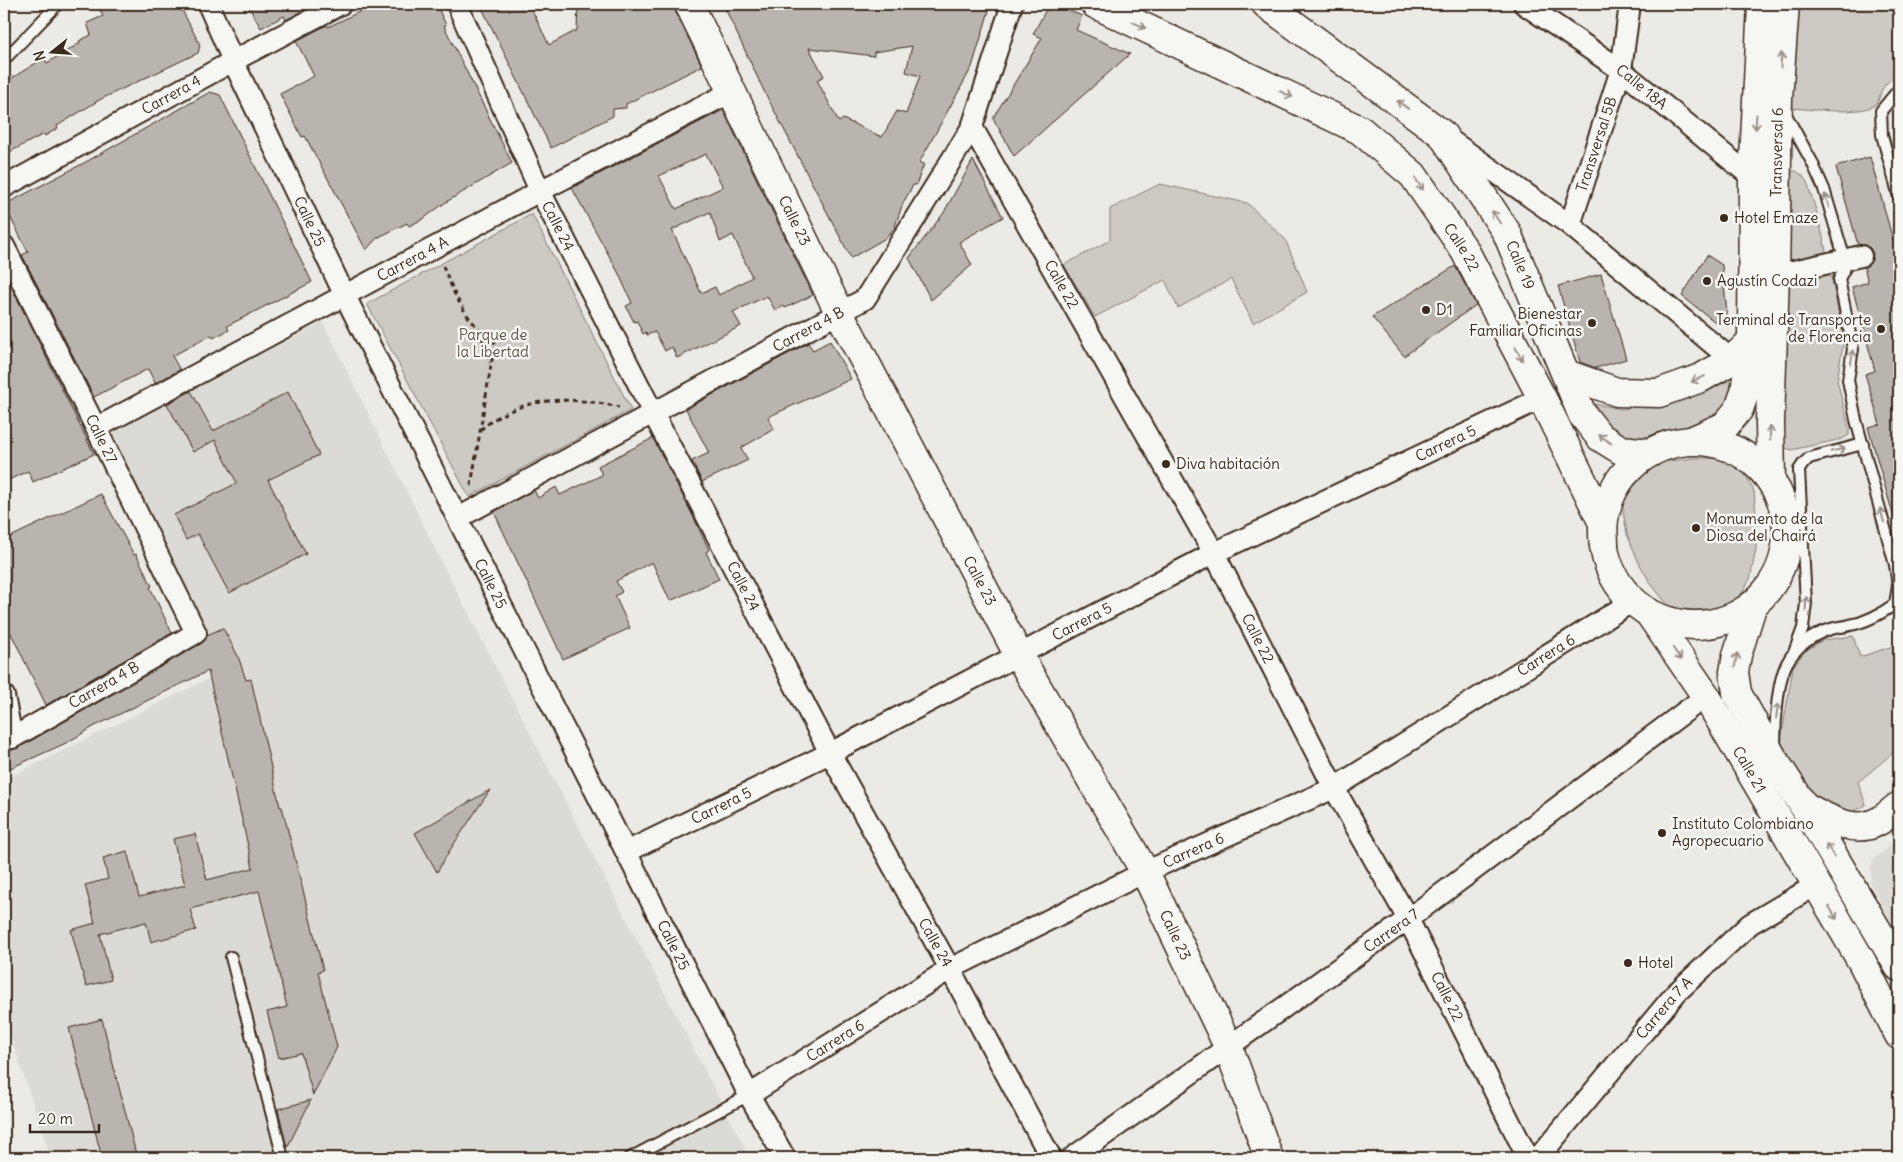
<svg xmlns="http://www.w3.org/2000/svg" width="1903" height="1162" font-family="Delius,sans-serif">
  <style>
    .built { fill: #dcdad4 }
    .green { fill: #cdcac4; stroke: #847a71 }
    .building { fill: #bab4ae; stroke: #3b2a1e; fill-rule: evenodd }
    .lines { fill: none; stroke-linecap: round; stroke-linejoin: round }
    .lane-casing { stroke: #3b2a1e; stroke-width: 14 }
    .street-casing { stroke: #3b2a1e; stroke-width: 24 }
    .secondary-casing { stroke: #3b2a1e; stroke-width: 31 }
    .primary-casing { stroke: #3b2a1e; stroke-width: 31 }
    .path { stroke: #3b2a1e; stroke-width: 3; stroke-dasharray: 5 4; stroke-linecap: butt }
    .lane { stroke: #f6f6f2; stroke-width: 10 }
    .street { stroke: #f6f6f2; stroke-width: 20 }
    .secondary { stroke: #f6f6f2; stroke-width: 28 }
    .primary { stroke: #f6f6f2; stroke-width: 28 }
    .oneway { stroke: #989088 }
    .poi-dot { fill: #3b2a1e; stroke: #f6f6f2; stroke-width: 2 }
    .labels { text-anchor: middle; stroke-width: 5; stroke-linejoin: round; paint-order: stroke }
    .street-label { font-size: 15px; fill: #3b2a1e; stroke: #f6f6f2 }
    .poi-label { font-size: 15px; fill: #3b2a1e; stroke: #f6f6f2; text-anchor: start }
    .park-label { font-size: 15px; fill: #605248; stroke: #f6f6f2 }
  </style>
  <rect width="100%" height="100%" fill="#ebeae5"/>
  <filter id="ink" filterUnits="userSpaceOnUse"><feTurbulence type="fractalNoise" baseFrequency=".02" numOctaves="2"/><feDisplacementMap in="SourceGraphic" scale="10" xChannelSelector="R" yChannelSelector="G"/><feConvolveMatrix kernelMatrix="1 2 1 2 8 2 1 2 1" color-interpolation-filters="sRGB"/></filter>
  <g filter="url(#ink)">
    <!-- built -->
    <g class="built">
      <path d="M323,322L441,561L750,1158H51L4,1016V780L226,670L109,433Z"/>
      <path d="M1899,837V937L1870,883L1872,861Z"/>
    </g>
    <!-- green -->
    <g class="green">
      <path d="M1794,4H1899V74C1893,77 1885,83 1882,90C1880,94 1879,101 1876,104C1864,116 1808,109 1791,108Z"/>
      <path d="M1796,171L1802,175L1807,182L1816,210L1824,241L1843,335V345L1837,380L1849,428V435L1842,439L1791,450L1784,447L1780,441L1786,172Z"/>
      <path d="M1160,184L1247,203L1285,239L1307,292L1253,323L1231,279L1178,308L1165,280L1095,317L1064,265L1110,240V209Z"/>
      <path d="M532,214L631,410L469,497L367,304Z"/>
      <path d="M1734,379C1733,385 1732,396 1728,401C1710,431 1657,435 1626,439L1604,423L1595,404L1622,409L1703,391Z"/>
      <path d="M1696,458H1725L1744,472L1754,491L1756,517V549L1750,579L1740,597L1725,610L1708,614L1687,612L1667,604L1651,584L1639,563L1627,534L1623,511L1624,486L1638,470L1668,461Z"/>
      <path d="M1853,636L1860,657L1899,644V748L1858,782L1866,805L1851,813L1811,799L1779,752L1793,667L1804,652L1823,640Z"/>
    </g>
    <!-- building -->
    <g class="building">
      <path d="M110,4H179L200,45L198,53L101,99L57,126L58,128L45,136L44,134L4,155V83L44,58L47,63L80,43L79,41L91,35L87,23L103,16L99,8Z"/>
      <path d="M247,4H316L286,20L284,16L261,28Z"/>
      <path d="M375,4H436L446,25L444,26L512,163L446,202L423,219L409,226L407,223L377,238L366,250L305,136L302,137L280,94L314,76L296,41L327,25L328,27Z"/>
      <path d="M480,4H518L520,7L531,8L549,45L577,30L578,4H674L675,11L702,66L626,104V108L613,109V116L551,148Z"/>
      <path d="M723,4H991L972,67L919,163L924,164L916,185H913L903,203L894,229L884,239L851,258L764,91ZM912,46L906,72L920,76L906,114L897,111L882,137L843,119L839,122L817,80L824,76L809,48L874,56V52Z"/>
      <path d="M1049,4H1054L1082,16L1076,30L1130,54L1014,156L993,118L1042,38L1033,34Z"/>
      <path d="M210,92L220,95L312,282L227,326L229,330L213,338L212,335L172,356L180,370L155,383L148,369L94,397L22,255L28,252L4,205L84,163Z"/>
      <path d="M723,110L813,295L785,308L784,306L775,310L767,296L733,312L741,326L677,358L672,347L665,351L655,332L647,335L646,332L643,334L637,321L634,322L626,306L632,303L618,272L572,188ZM706,154L723,187L676,209L659,176ZM710,212L720,242L733,235L752,277L719,295L715,287L701,293L672,230Z"/>
      <path d="M1870,157L1899,262V517L1894,518L1868,427L1880,424L1865,374L1875,371L1852,287L1868,282L1864,267L1872,260L1873,254L1870,248L1865,245H1858L1836,167Z"/>
      <path d="M973,160L1003,217L959,242L972,265L931,300L909,258L943,214Z"/>
      <path d="M1707,255L1722,265L1727,313L1719,325L1682,296Z"/>
      <path d="M1455,266L1476,305L1404,356L1372,317Z"/>
      <path d="M4,272L94,454L33,482L28,471L4,482Z"/>
      <path d="M1601,274L1626,359L1596,368L1580,362L1558,286Z"/>
      <path d="M830,341L851,379L768,417L774,429L741,448L748,460L702,482L692,461L709,453L686,409L808,343L813,350Z"/>
      <path d="M191,391L213,431L288,392L319,455L268,480L306,554L229,593L198,534L186,540L174,515L237,483L215,440L193,452L167,404Z"/>
      <path d="M653,438L693,516L709,550L706,552L719,579L670,601L652,562L616,581L622,592L615,596L630,628L563,659L494,512L534,490L538,498L556,487L560,495L602,475L598,466Z"/>
      <path d="M101,494L134,555L136,554L152,586L150,587L172,633L46,705L4,619V540Z"/>
      <path d="M223,628L238,656L246,680L251,679L280,807H282L323,970L318,972L337,1047L313,1095L301,1053L279,1058L267,1012L287,1007L259,891L190,909L196,930L151,942L146,922L100,934L111,980L86,986L71,930L95,923L85,885L108,879L103,858L127,851L139,897L185,885L173,839L195,834L207,880L253,868L208,671L95,726L66,743L4,771V748L12,750L18,748L202,643L207,635Z"/>
      <path d="M490,790L450,850L437,872L415,833Z"/>
      <path d="M102,1019L111,1056L137,1158H102L83,1084L69,1028Z"/>
      <path d="M311,1100L287,1148L278,1109Z"/>
    </g>
    <g class="lines">
      <!-- lane casing -->
      <g class="lane-casing">
        <g id="lane">
          <path d="M4,60L58,4"/>
          <path d="M1899,89L1881,111L1882,135L1899,197"/>
          <path d="M1795,650L1803,628L1806,603L1799,470L1803,464L1809,458L1863,444"/>
          <path d="M1775,746C1775,724 1777,682 1787,663C1795,647 1814,634 1831,629C1837,627 1844,627 1850,625C1867,622 1881,614 1895,604L1898,586L1895,565L1856,420L1848,380L1853,349L1839,279L1846,266L1845,260L1824,189L1812,162L1785,113"/>
          <path d="M231,957L283,1158"/>
          <path d="M630,1158L749,1095"/>
        </g>
      </g>
      <!-- street casing -->
      <g class="street-casing">
        <g id="street">
          <path id="s1" d="M208,4L233,61L345,296L749,1095L785,1158"/>
          <path id="s2" d="M457,4L540,191L653,413L830,753L950,969L1051,1158"/>
          <path id="s3" d="M1524,4L1621,70L1753,178"/>
          <path id="s4" d="M972,127L1214,553L1334,788L1408,919L1528,1158"/>
          <path d="M1450,140L1570,225L1732,360"/>
          <path id="s5" d="M4,187L233,61L341,4"/>
          <path id="s6" d="M1570,225L1621,70L1630,4"/>
          <path id="s7" d="M4,246L96,428L196,633L12,738L4,696"/>
          <path d="M1775,275L1861,256"/>
          <path id="s8" d="M96,428L540,191L731,92"/>
          <path id="s9" d="M458,518L865,299L972,127L1012,4"/>
          <path id="s10" d="M626,852L830,753L1214,553L1542,398"/>
          <path id="s11" d="M749,1095L950,969L1145,872L1334,788L1633,601"/>
          <path id="s12" d="M1072,1158L1408,919L1706,696"/>
          <path id="s13" d="M1538,1158L1676,993L1750,924L1816,885"/>
        </g>
      </g>
      <!-- secondary casing -->
      <g class="secondary-casing">
        <g id="secondary">
          <path id="s14" d="M689,4L840,314L1018,654L1145,872L1228,1046L1269,1158"/>
          <path d="M1804,806C1825,817 1853,835 1877,822C1885,818 1892,811 1899,806"/>
        </g>
      </g>
      <!-- primary casing -->
      <g class="primary-casing">
        <g id="primary">
          <path id="s15" d="M1095,4L1360,130L1413,175L1465,251L1542,398L1603,523L1604,544"/>
          <path id="s16" d="M1266,4L1442,134L1507,233L1582,414L1600,437L1621,450L1650,453"/>
          <path d="M1566,374L1617,392L1659,393L1701,378L1732,360L1752,341"/>
          <path d="M1691,441L1725,426L1739,409L1745,392L1752,341L1753,178L1762,4"/>
          <circle cx="1695" cy="533" r="92"/>
          <path id="s17" d="M1771,481L1770,422L1775,275L1778,99L1785,4"/>
          <path d="M1752,607L1737,655L1734,672L1737,693L1774,760L1804,806L1899,967"/>
          <path id="s18" d="M1649,613L1706,696L1862,962L1899,1035"/>
        </g>
      </g>
      <!-- path -->
      <g class="path">
        <path d="M443,266L456,297L467,315L480,331L490,363"/>
        <path d="M480,430C521,395 569,396 619,407"/>
        <path d="M471,486L497,329"/>
      </g>
      <!-- lane -->
      <use href="#lane" class="lane"/>
      <!-- street -->
      <use href="#street" class="street"/>
      <!-- secondary -->
      <use href="#secondary" class="secondary"/>
      <!-- primary -->
      <use href="#primary" class="primary"/>
    </g>
    <!-- one-way arrows -->
    <defs><path id="oneway-shaft" d="M-6 0H5M1.5-3L5.5 0L1.5 3" fill="none" stroke-width="1.6" stroke-linecap="round" stroke-linejoin="round" transform="scale(1.25)"/></defs>
    <g class="oneway">
      <use href="#oneway-shaft" transform="translate(1139 25) rotate(25)"/>
      <use href="#oneway-shaft" transform="translate(1781 60) rotate(-86)"/>
      <use href="#oneway-shaft" transform="translate(1286 94) rotate(25)"/>
      <use href="#oneway-shaft" transform="translate(1403 105) rotate(-144)"/>
      <use href="#oneway-shaft" transform="translate(1756 122) rotate(93)"/>
      <use href="#oneway-shaft" transform="translate(1419 184) rotate(56)"/>
      <use href="#oneway-shaft" transform="translate(1827 201) rotate(-107)"/>
      <use href="#oneway-shaft" transform="translate(1496 217) rotate(-123)"/>
      <use href="#oneway-shaft" transform="translate(1519 354) rotate(62)"/>
      <use href="#oneway-shaft" transform="translate(1852 357) rotate(-80)"/>
      <use href="#oneway-shaft" transform="translate(1698 379) rotate(157)"/>
      <use href="#oneway-shaft" transform="translate(1770 433) rotate(-91)"/>
      <use href="#oneway-shaft" transform="translate(1605 439) rotate(-144)"/>
      <use href="#oneway-shaft" transform="translate(1838 450) rotate(-12)"/>
      <use href="#oneway-shaft" transform="translate(1882 515) rotate(-105)"/>
      <use href="#oneway-shaft" transform="translate(1806 604) rotate(-86)"/>
      <use href="#oneway-shaft" transform="translate(1677 654) rotate(56)"/>
      <use href="#oneway-shaft" transform="translate(1736 660) rotate(-80)"/>
      <use href="#oneway-shaft" transform="translate(1777 711) rotate(-83)"/>
      <use href="#oneway-shaft" transform="translate(1830 850) rotate(-121)"/>
      <use href="#oneway-shaft" transform="translate(1833 913) rotate(59)"/>
    </g>
  </g>
  <!-- markers -->
  <g class="poi-dot">
    <circle cx="1724" cy="218" r="5"/>
    <circle cx="1707" cy="281" r="5"/>
    <circle cx="1426" cy="310" r="5"/>
    <circle cx="1592" cy="323" r="5"/>
    <circle cx="1881" cy="329" r="5"/>
    <circle cx="1166" cy="464" r="5"/>
    <circle cx="1696" cy="528" r="5"/>
    <circle cx="1662" cy="833" r="5"/>
    <circle cx="1628" cy="963" r="5"/>
  </g>
  <g class="labels">
    <!-- street labels -->
    <g class="street-label">
      <text dy="5" stroke="none"><textPath href="#s3" startOffset="144">Calle 18A</textPath></text>
      <text dy="5" stroke="none"><textPath href="#s5" startOffset="191">Carrera 4</textPath></text>
      <text dy="5" stroke="none"><textPath href="#s6" startOffset="85">Transversal 5B</textPath></text>
      <text dy="5" stroke="none"><textPath href="#s17" startOffset="329">Transversal 6</textPath></text>
      <text dy="5" stroke="none"><textPath href="#s14" startOffset="241">Calle 23</textPath></text>
      <text dy="5" stroke="none"><textPath href="#s1" startOffset="240">Calle 25</textPath></text>
      <text dy="5" stroke="none"><textPath href="#s2" startOffset="244">Calle 24</textPath></text>
      <text dy="5" stroke="none"><textPath href="#s15" startOffset="450">Calle 22</textPath></text>
      <text dy="5" stroke="none"><textPath href="#s8" startOffset="359">Carrera 4 A</textPath></text>
      <text dy="5" stroke="none"><textPath href="#s16" startOffset="372">Calle 19</textPath></text>
      <text dy="5" stroke="none"><textPath href="#s4" startOffset="181">Calle 22</textPath></text>
      <text dy="5" stroke="none"><textPath href="#s9" startOffset="398">Carrera 4 B</textPath></text>
      <text dy="5" stroke="none"><textPath href="#s7" startOffset="216">Calle 27</textPath></text>
      <text dy="5" stroke="none"><textPath href="#s10" startOffset="916">Carrera 5</textPath></text>
      <text dy="5" stroke="none"><textPath href="#s14" startOffset="646">Calle 23</textPath></text>
      <text dy="5" stroke="none"><textPath href="#s1" startOffset="645">Calle 25</textPath></text>
      <text dy="5" stroke="none"><textPath href="#s2" startOffset="649">Calle 24</textPath></text>
      <text dy="5" stroke="none"><textPath href="#s10" startOffset="511">Carrera 5</textPath></text>
      <text dy="5" stroke="none"><textPath href="#s4" startOffset="586">Calle 22</textPath></text>
      <text dy="5" stroke="none"><textPath href="#s11" startOffset="912">Carrera 6</textPath></text>
      <text transform="translate(104 685) rotate(-30)" y="5">Carrera 4 B</text>
      <text dy="5" stroke="none"><textPath href="#s18" startOffset="186">Calle 21</textPath></text>
      <text dy="5" stroke="none"><textPath href="#s10" startOffset="106">Carrera 5</textPath></text>
      <text dy="5" stroke="none"><textPath href="#s11" startOffset="508">Carrera 6</textPath></text>
      <text dy="5" stroke="none"><textPath href="#s12" startOffset="392">Carrera 7</textPath></text>
      <text dy="5" stroke="none"><textPath href="#s14" startOffset="1051">Calle 23</textPath></text>
      <text dy="5" stroke="none"><textPath href="#s2" startOffset="1054">Calle 24</textPath></text>
      <text dy="5" stroke="none"><textPath href="#s1" startOffset="1050">Calle 25</textPath></text>
      <text dy="5" stroke="none"><textPath href="#s4" startOffset="991">Calle 22</textPath></text>
      <text dy="5" stroke="none"><textPath href="#s13" startOffset="196">Carrera 7 A</textPath></text>
      <text dy="5" stroke="none"><textPath href="#s11" startOffset="102">Carrera 6</textPath></text>
    </g>
    <!-- poi labels -->
    <g class="poi-label">
      <text x="1734" y="223">Hotel Emaze</text>
      <text x="1717" y="286">Agustín Codazi</text>
      <text x="1436" y="315">D1</text>
      <text x="1582" y="319" text-anchor="end">Bienestar<tspan x="1582" dy="17">Familiar Oficinas</tspan></text>
      <text x="1871" y="325" text-anchor="end">Terminal de Transporte<tspan x="1871" dy="17">de Florencia</tspan></text>
      <text x="1176" y="469">Diva habitación</text>
      <text x="1706" y="524">Monumento de la<tspan x="1706" dy="17">Diosa del Chairá</tspan></text>
      <text x="1672" y="829">Instituto Colombiano<tspan x="1672" dy="17">Agropecuario</tspan></text>
      <text x="1638" y="968">Hotel</text>
    </g>
    <!-- park labels -->
    <g class="park-label">
      <text x="493" y="340">Parque de<tspan x="493" dy="17">la Libertad</tspan></text>
    </g>
  </g>
  <!-- margin -->
  <rect width="1903" height="1162" fill="none" stroke="#f6f6f2" stroke-width="20"/>
  <rect x="10" y="10" width="1883" height="1142" fill="none" stroke="#3b2a1e" stroke-width="2" filter="url(#ink)"/>
  <!-- north arrow -->
  <g transform="translate(52 52) rotate(253)" stroke="#f6f6f2" stroke-width="4" paint-order="stroke">
  <path d="M0-4L9 19L0 12L-9 19Z" fill="#3b2a1e"/>
  <text y="-8" font-size="14" font-weight="bold" text-anchor="middle" fill="#3b2a1e">N</text>
  </g>
  <!-- scale -->
  <path d="M30 1124v8h69v-8" fill="none" stroke="#3b2a1e" stroke-width="2.5"/>
  <text x="38" y="1124" font-size="15" fill="#3b2a1e" stroke="#f6f6f2" stroke-width="4" paint-order="stroke">20 m</text>
</svg>
